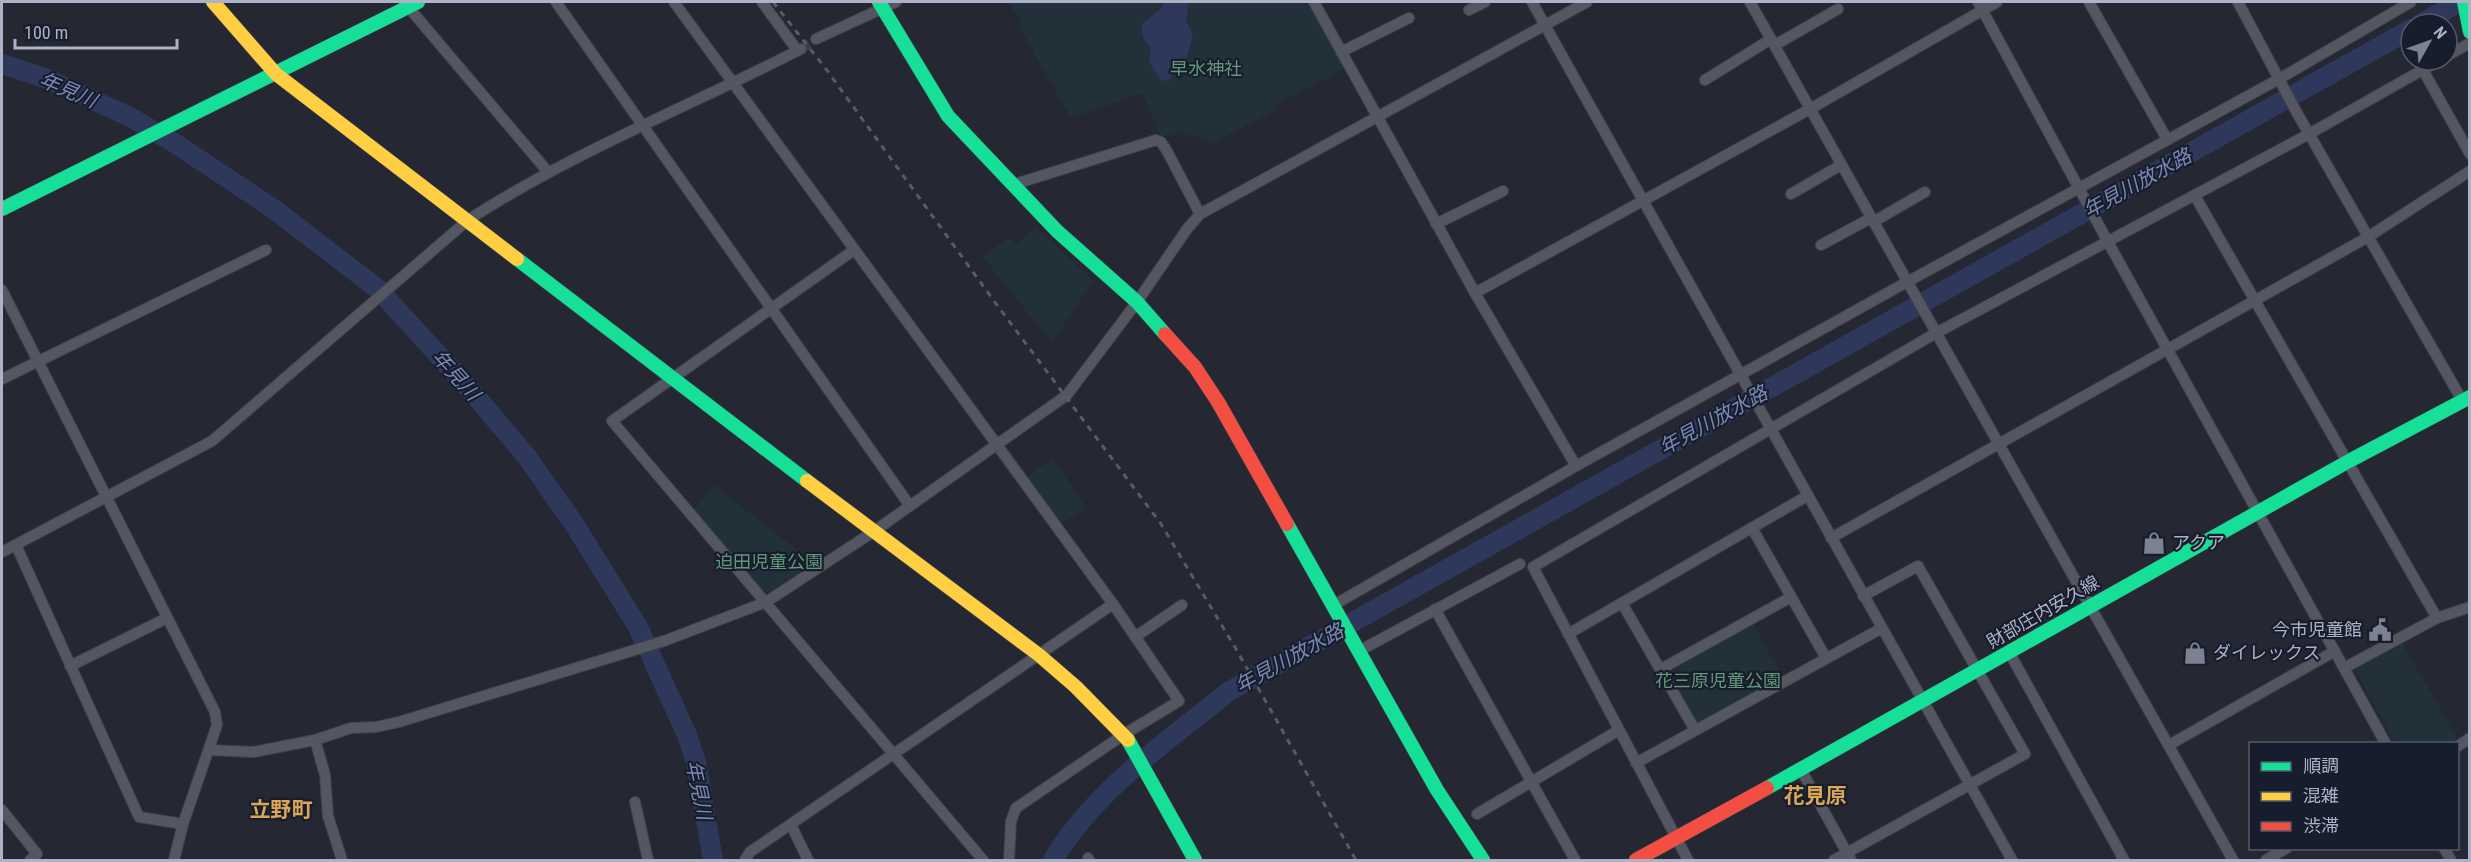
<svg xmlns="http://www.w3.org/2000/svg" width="2471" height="862" font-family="'Roboto Condensed','Noto Sans JP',sans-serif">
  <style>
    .green { fill: #223139 }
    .water { fill: #2e385b }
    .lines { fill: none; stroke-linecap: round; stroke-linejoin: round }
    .river { stroke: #2e385b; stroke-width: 20 }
    .street-tunnel { stroke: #393d49; stroke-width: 10; stroke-dasharray: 10 5; stroke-linecap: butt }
    .street-casing { stroke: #41434c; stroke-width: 12 }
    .fast-casing { stroke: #41434c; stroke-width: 15 }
    .slow-casing { stroke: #41434c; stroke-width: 15 }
    .jam-casing { stroke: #41434c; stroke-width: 15 }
    .street { stroke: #545762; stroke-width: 10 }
    .fast { stroke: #16e098; stroke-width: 14 }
    .slow { stroke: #ffcf43; stroke-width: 14 }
    .jam { stroke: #f24e42; stroke-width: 14 }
    .rail { stroke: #585b64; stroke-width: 3; stroke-dasharray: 6 6; stroke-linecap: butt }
    .labels { text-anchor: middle; stroke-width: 4.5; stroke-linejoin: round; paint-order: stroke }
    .park-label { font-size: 18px; fill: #639779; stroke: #181d2d }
    .poi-label { font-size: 18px; fill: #adb2c6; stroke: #181d2d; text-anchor: start }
    .street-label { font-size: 18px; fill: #adb2c6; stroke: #181d2d }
    .water-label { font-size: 20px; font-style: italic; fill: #7a89b4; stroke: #181d2d }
    .quarter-label { font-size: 21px; font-weight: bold; fill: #d9a755; stroke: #181d2d }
  </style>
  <rect width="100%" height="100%" fill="#252833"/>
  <!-- green -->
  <g class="green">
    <path d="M1007,2H1310L1346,68L1275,105L1276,110L1215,142L1177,132L1161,137L1142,93L1071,118L1019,26L1020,19Z"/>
    <path d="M1036,227L1093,280L1052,343L983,257L1009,237L1016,244Z"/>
    <path d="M1053,458L1086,508L1059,525L1025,478Z"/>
    <path d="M714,485L816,565L764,594L693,511Z"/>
    <path d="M1754,625L1784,680L1699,728L1668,673Z"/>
    <path d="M2402,643L2458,740L2453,743H2395L2355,669Z"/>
  </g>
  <!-- water -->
  <path class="water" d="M1163,2H1189L1186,21L1193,35L1185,63L1168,81L1161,80L1149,62L1151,48C1143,41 1142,35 1142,24L1162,8Z"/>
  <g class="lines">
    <!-- river -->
    <g class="river">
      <path d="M2420,24L2460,2"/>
      <path d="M2,64L45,78L130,117L176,144L275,210L378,289L473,393L527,457L574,524L638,627L687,735L696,762L713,860"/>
      <path d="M1053,860C1095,790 1165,743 1228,692L2411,29"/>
    </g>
    <!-- street-tunnel -->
    <path class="street-tunnel" d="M801,49L816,39"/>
    <!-- street casing -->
    <g class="street-casing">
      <g id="street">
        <path d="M404,2L548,172"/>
        <path d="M556,2L910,506"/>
        <path d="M674,2L1113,604L1179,701L1123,735L1016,808L1011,821L1009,860"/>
        <path d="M762,2L797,50"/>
        <path d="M1314,2L1475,293L1576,466"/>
        <path d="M1532,2L2012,860"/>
        <path d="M1750,2L2233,860"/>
        <path d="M1978,2L2108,242L2386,744"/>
        <path d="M2089,2L2167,139"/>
        <path d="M2238,2L2297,113L2462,400"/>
        <path d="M1469,10L1485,2"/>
        <path d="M816,39L896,2"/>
        <path d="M1775,45L1838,9"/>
        <path d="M1341,52L1409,18"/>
        <path d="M2447,56L2470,43"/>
        <path d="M2423,70L2470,154"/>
        <path d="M1705,80L1771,39"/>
        <path d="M1012,185L1156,140L1161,142L1167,151L1200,214"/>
        <path d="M1791,194L1841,165"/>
        <path d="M2195,196L2437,618L2470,607"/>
        <path d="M1873,222L1925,192"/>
        <path d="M1436,224L1503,191"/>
        <path d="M1821,245L1871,218"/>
        <path d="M854,250L612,421L983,860"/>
        <path d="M2,290L215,712L217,725L183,824L174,860"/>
        <path d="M1475,293L1810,109L1997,2"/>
        <path d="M2,379L266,250"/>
        <path d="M1752,528L1826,658"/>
        <path d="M1831,538L2368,237L2470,171"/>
        <path d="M16,545L139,817L183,824"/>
        <path d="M2,552L212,441L468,220C573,152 690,106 801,49"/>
        <path d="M1622,603L1695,730"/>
        <path d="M1332,606L1576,466L1907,282L2279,79L2411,2"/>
        <path d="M1435,609L1575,860"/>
        <path d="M1568,634L1807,496"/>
        <path d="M1135,637L1182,605"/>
        <path d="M1359,651L1520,564"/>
        <path d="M2009,652L2124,860"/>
        <path d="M70,666L167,618"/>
        <path d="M2344,668L2437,618"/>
        <path d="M1661,669L1791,597"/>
        <path d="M315,740L325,775L328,816L342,860"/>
        <path d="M2169,745L2335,651"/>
        <path d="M2458,746L2470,738"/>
        <path d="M209,750L253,752L315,740L351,728L376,727L399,722L664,641L766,602L873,532L1067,395L1137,302L1187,229L1200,214L1587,2"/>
        <path d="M1636,763L1882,628"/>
        <path d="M1801,770L1851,860"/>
        <path d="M635,802L648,860"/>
        <path d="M2,810L37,854L30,860"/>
        <path d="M1477,814L1619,730"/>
        <path d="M791,825L808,860"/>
        <path d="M2444,848L2451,860"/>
        <path d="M1088,858L1089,860"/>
        <path d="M745,860L750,852L1113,604"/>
        <path d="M1688,860L1533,567L1936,333L2309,134L2440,60"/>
        <path d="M1834,860L2025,754L1918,566L1863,596"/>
        <path d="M2266,860L2287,848"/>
      </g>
    </g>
    <!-- fast casing -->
    <g class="fast-casing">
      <g id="fast">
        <path d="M879,2L948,116L1057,231L1137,302L1165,334"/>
        <path d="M2464,2L2470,32"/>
        <path d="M2,209L418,2"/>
        <path d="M517,259L807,481"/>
        <path d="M1287,524L1437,790L1483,860"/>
        <path d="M1128,740L1195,860"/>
        <path d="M1767,788L2349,461L2470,397"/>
      </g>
    </g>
    <!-- slow casing -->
    <g class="slow-casing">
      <g id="slow">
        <path d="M213,2L276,74L517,259"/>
        <path d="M807,481L1039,655L1076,687L1128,740"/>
      </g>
    </g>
    <!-- jam casing -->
    <g class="jam-casing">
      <g id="jam">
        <path d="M1165,334L1195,367L1218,402L1287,524"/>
        <path d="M1636,860L1767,788"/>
      </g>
    </g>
    <!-- street -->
    <use href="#street" class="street"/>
    <!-- fast -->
    <use href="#fast" class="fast"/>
    <!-- slow -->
    <use href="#slow" class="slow"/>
    <!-- jam -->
    <use href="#jam" class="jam"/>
    <!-- rail -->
    <path class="rail" d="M773,2L826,69L994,301L1161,524L1236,649L1356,860"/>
  </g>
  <!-- icons -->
  <defs>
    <g id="shop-bare" transform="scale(1.8)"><path d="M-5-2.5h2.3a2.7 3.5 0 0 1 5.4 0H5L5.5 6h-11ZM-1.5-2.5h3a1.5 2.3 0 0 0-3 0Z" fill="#7d8293" stroke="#181d2d" stroke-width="2.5" paint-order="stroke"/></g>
    <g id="civic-bare" transform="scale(1.8)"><path d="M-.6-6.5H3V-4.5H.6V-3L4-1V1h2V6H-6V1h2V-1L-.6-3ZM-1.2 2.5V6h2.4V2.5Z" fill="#7d8293" stroke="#181d2d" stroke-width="2.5" paint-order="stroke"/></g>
  </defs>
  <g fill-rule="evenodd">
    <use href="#shop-bare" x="2154" y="543"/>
    <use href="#civic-bare" x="2380" y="630"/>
    <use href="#shop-bare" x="2195" y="653"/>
  </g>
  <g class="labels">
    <!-- park labels -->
    <g class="park-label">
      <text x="1206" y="75">早水神社</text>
      <text x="769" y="568">迫田児童公園</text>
      <text x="1718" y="687">花三原児童公園</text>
    </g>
    <!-- poi labels -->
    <g class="poi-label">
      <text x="2172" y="549">アクア</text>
      <text x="2362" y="636" text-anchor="end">今市児童館</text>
      <text x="2213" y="659">ダイレックス</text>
    </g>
    <!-- street labels -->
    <g class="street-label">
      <text transform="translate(2043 612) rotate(-30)" y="6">財部庄内安久線</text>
    </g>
    <!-- water labels -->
    <g class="water-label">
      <text transform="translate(68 90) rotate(23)" y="7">年見川</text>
      <text transform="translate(2137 183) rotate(-29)" y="7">年見川放水路</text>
      <text transform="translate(456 375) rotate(48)" y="7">年見川</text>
      <text transform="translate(1713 420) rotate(-29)" y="7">年見川放水路</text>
      <text transform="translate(1289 658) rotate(-29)" y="7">年見川放水路</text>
      <text transform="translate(699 790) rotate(78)" y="7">年見川</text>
    </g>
    <!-- quarter labels -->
    <g class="quarter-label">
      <text x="1815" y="803">花見原</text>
      <text x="281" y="817">立野町</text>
    </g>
  </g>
  <!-- border -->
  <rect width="2471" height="862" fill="none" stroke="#adb2c6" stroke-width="6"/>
  <!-- legend -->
  <rect x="2249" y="742" width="210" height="108" fill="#181d2d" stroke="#54596a" stroke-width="1.5"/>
  <rect x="2261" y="762" width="30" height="9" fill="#16e098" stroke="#54596a" stroke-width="1.5"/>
  <text x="2303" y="772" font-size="18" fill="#adb2c6">順調</text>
  <rect x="2261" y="792" width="30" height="9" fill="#ffcf43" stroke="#54596a" stroke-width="1.5"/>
  <text x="2303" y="802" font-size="18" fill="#adb2c6">混雑</text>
  <rect x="2261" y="822" width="30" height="9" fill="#f24e42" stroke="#54596a" stroke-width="1.5"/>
  <text x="2303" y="832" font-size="18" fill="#adb2c6">渋滞</text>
  <!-- north arrow -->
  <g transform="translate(2429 42) rotate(50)"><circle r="28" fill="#181d2d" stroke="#54596a" stroke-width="1.5"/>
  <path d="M0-4.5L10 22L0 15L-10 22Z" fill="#7d8293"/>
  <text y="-9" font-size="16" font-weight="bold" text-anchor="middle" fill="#adb2c6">N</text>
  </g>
  <!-- scale -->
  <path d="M15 39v9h162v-9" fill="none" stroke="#adb2c6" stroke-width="3"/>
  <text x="24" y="39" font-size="18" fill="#adb2c6" stroke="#181d2d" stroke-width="4.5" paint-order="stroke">100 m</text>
</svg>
